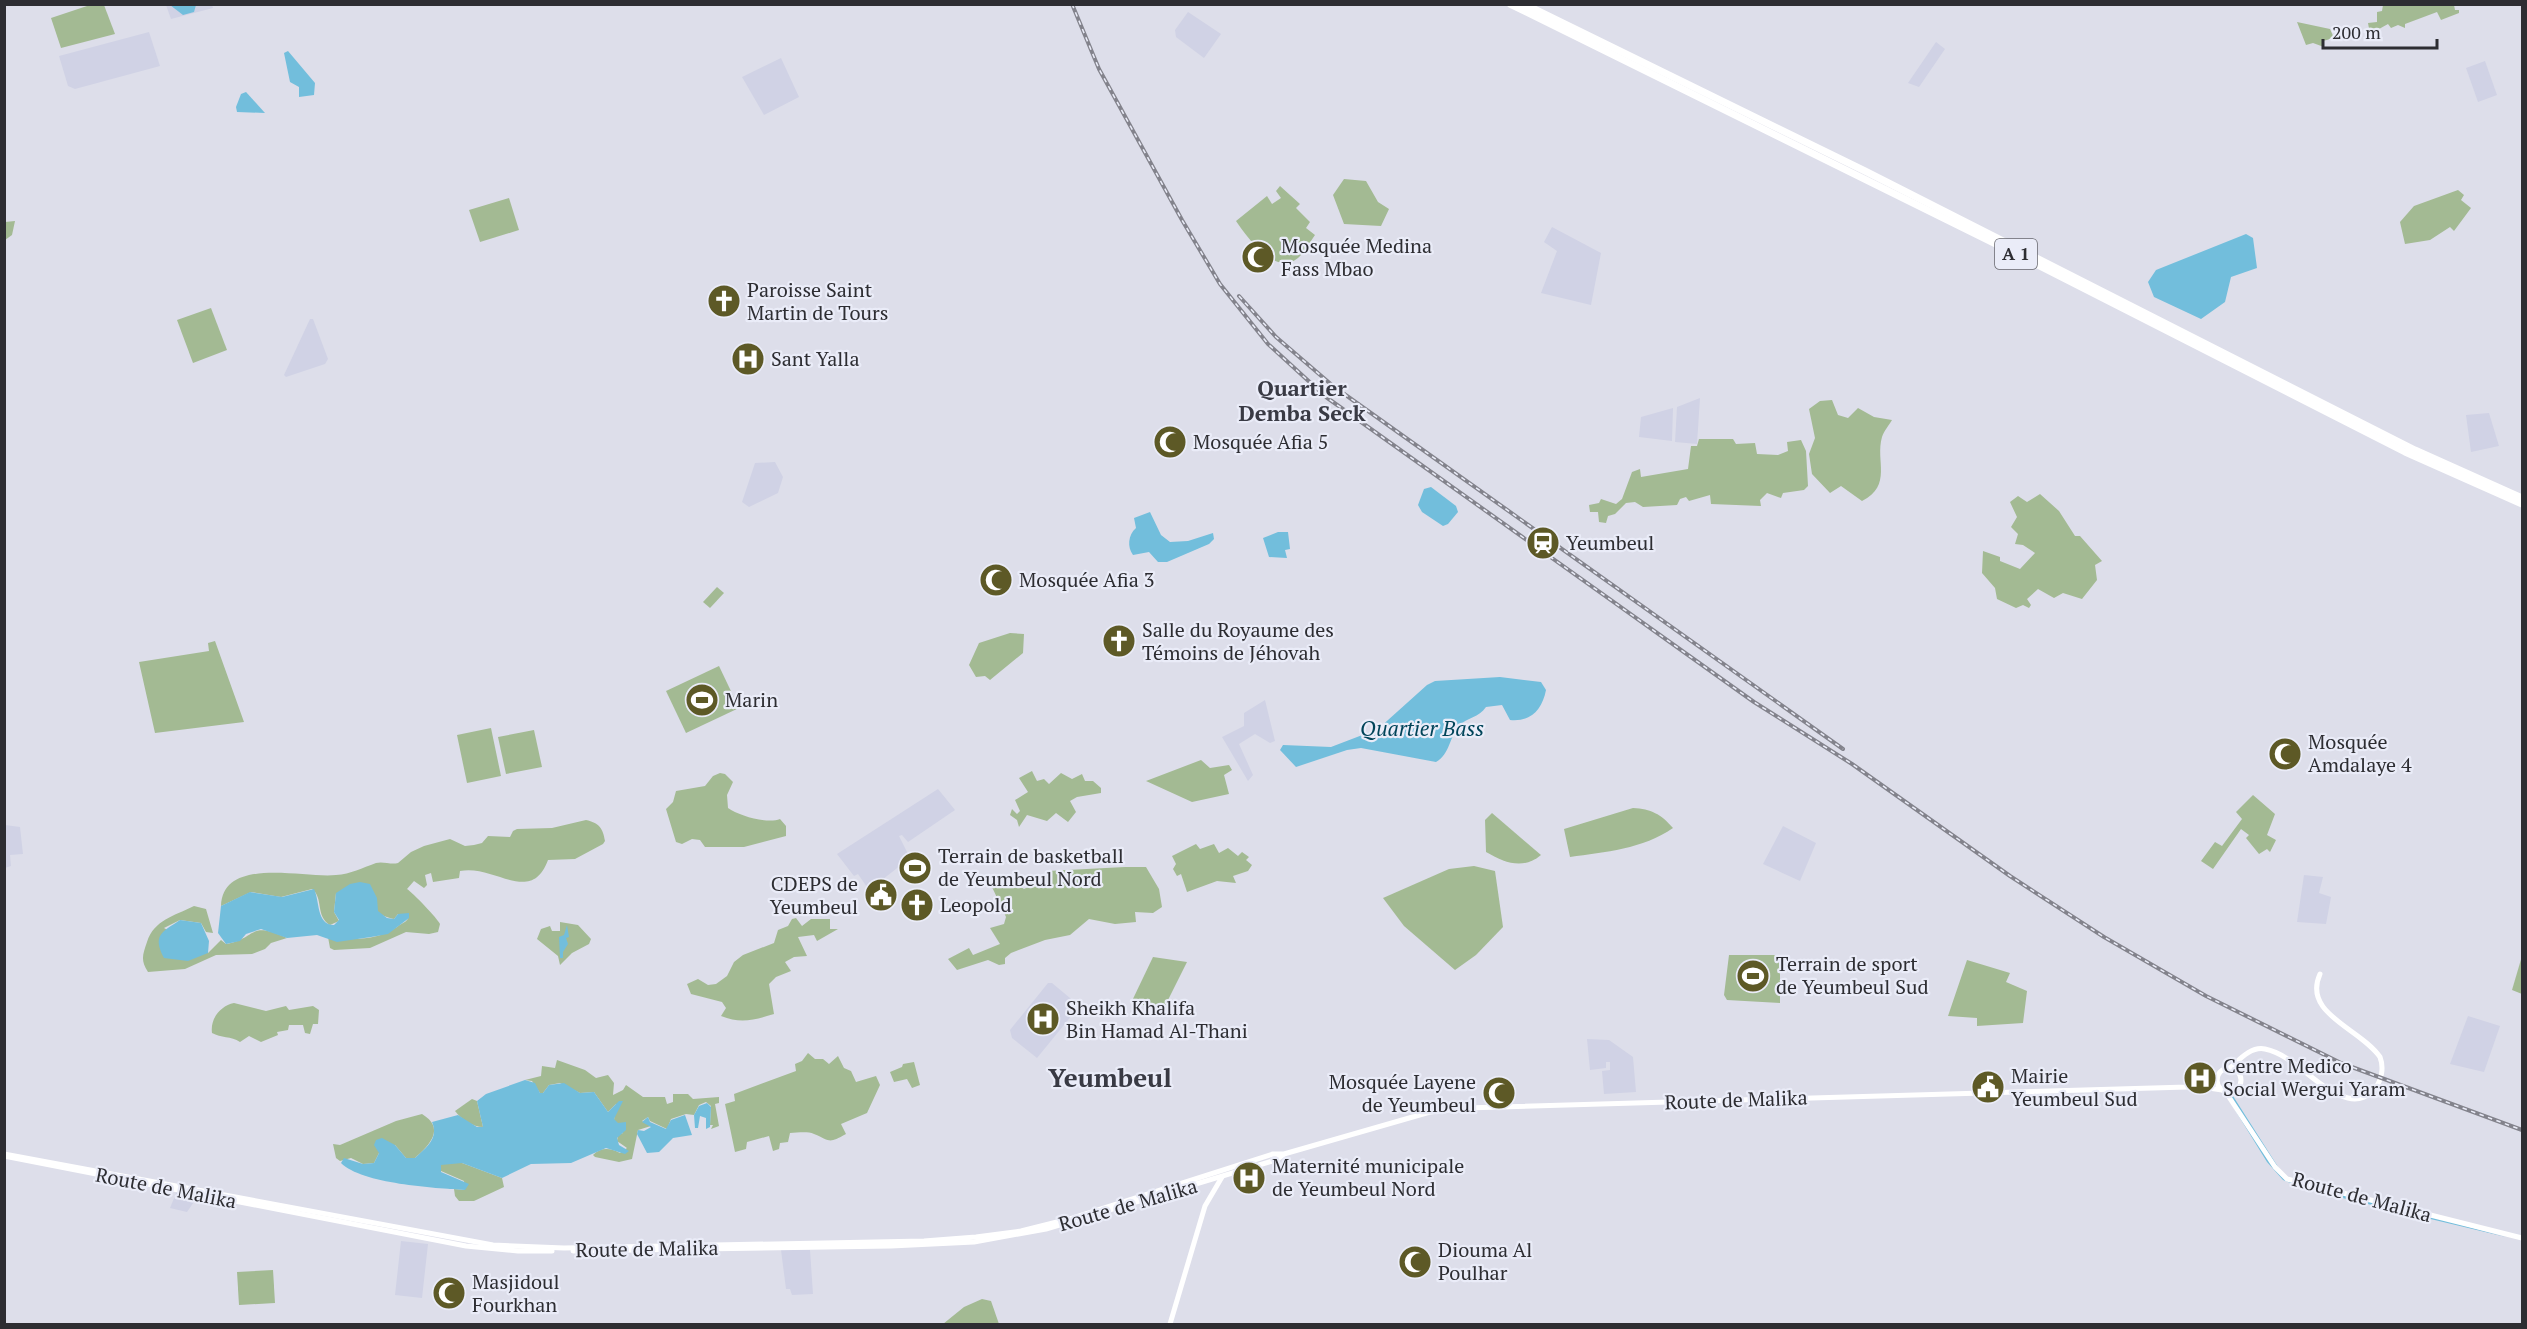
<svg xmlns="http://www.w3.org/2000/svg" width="2527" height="1329" font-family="'PT Serif',serif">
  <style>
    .built { fill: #d0d2e5 }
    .green { fill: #a3ba93 }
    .water { fill: #72bedc }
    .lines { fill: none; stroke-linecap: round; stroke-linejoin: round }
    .secondary { stroke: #fff; stroke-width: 5 }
    .highway { stroke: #fff; stroke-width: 7 }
    .rail-casing { stroke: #83838c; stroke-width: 4 }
    .rail { stroke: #eaecf8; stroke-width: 1.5; stroke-dasharray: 4.5; stroke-linecap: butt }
    .labels { text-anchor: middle; stroke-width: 4.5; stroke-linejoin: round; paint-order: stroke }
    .shield { fill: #eaecf8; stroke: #66666d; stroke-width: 1.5 }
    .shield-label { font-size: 18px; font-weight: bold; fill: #2d2d32 }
    .poi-label { font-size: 20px; fill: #2d2d32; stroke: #eaecf8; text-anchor: start }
    .street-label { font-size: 20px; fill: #2d2d32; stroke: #eaecf8 }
    .water-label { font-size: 21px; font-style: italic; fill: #004459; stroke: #eaecf8 }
    .quarter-label { font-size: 22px; font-weight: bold; fill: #393a44; stroke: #eaecf8 }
    .district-label { font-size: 26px; font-weight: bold; fill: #393a44; stroke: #eaecf8 }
  </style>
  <rect width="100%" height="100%" fill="#dddeea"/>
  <!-- built -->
  <g class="built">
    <path d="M166,5H212L213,8L171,19Z"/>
    <path d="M1188,12L1221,34L1204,58L1176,37L1175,30Z"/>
    <path d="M149,32L160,66L75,89L68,86L59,56Z"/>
    <path d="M1936,42L1945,49L1919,87L1908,83Z"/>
    <path d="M781,58L799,97L764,115L742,77Z"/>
    <path d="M2485,61L2497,95L2478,102L2466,68Z"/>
    <path d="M1552,227L1601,253L1591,305L1541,293L1557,251L1544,242Z"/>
    <path d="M310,319H313L328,359L325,364L286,377L284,375Z"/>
    <path d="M1700,398L1697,444L1675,442L1677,407Z"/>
    <path d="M1673,408L1672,441L1639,437L1641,417Z"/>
    <path d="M2489,413L2499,446L2471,452L2466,415Z"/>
    <path d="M775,462L783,477L778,493L749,507L742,502L755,463Z"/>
    <path d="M1265,700L1275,741L1270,743L1255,734L1239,744L1253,775L1248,781L1222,737L1244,726V713Z"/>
    <path d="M938,789L955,810L908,842L902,835L899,836L910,858L869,890L858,874L854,876L837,854Z"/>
    <path d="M5,825L20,827L23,854L10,855L11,866L5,868Z"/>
    <path d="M1783,826L1816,843L1800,881L1763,864Z"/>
    <path d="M2304,875L2323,877L2319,893L2331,897L2326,924L2297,922Z"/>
    <path d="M1048,983H1052L1076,1003L1077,1009L1037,1058L1012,1038L1010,1030Z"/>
    <path d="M2468,1016L2500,1026L2484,1072L2450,1064Z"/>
    <path d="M1587,1039L1609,1040L1633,1057L1636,1092L1604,1094L1602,1071L1610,1070V1062H1606V1068L1590,1070Z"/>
    <path d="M177,1191L198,1196L187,1212L170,1208Z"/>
    <path d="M401,1241L428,1244L422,1298L395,1295Z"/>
    <path d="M781,1250H810L813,1294L792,1295L790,1289H786Z"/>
  </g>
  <!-- green -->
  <g class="green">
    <path d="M93,4L104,5L115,34L61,48L51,18Z"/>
    <path d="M2383,5H2454L2455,10H2459V13L2441,20L2437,12L2405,24V28L2398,25L2391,28L2388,24L2370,34L2368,23L2377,22V12L2382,11Z"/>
    <path d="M2297,22L2330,29L2334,38L2323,41L2324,47L2313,43L2306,45Z"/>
    <path d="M1344,179L1366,181L1378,202L1389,209L1381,226L1344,224L1333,195Z"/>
    <path d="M1280,186L1300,204L1296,208L1310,222L1306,228L1315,235C1310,242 1305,252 1298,258C1275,277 1247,237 1236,221L1267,196L1272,204L1281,198L1276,191Z"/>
    <path d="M2458,190L2464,195L2461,200L2471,208L2454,231L2450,227L2430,240L2405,244L2400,222L2414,206Z"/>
    <path d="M509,198L519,230L480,242L469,210Z"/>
    <path d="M15,221L12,235L5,240V222Z"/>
    <path d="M211,308L227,350L193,363L177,320Z"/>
    <path d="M1832,400L1838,415L1848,418L1858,408L1874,417L1892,420C1889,425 1884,431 1882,437C1875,461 1893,485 1862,501L1841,486L1830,493L1812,474L1809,454L1815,438L1809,409L1820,401Z"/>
    <path d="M1699,439H1733L1736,444L1755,443L1757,454L1778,455L1788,451L1787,442L1801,440L1806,451L1808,486L1804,490L1783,493L1781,498L1767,493L1760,500L1761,506L1711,504L1710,495L1689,501L1686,497L1680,499L1677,505L1643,507L1635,502L1626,503L1615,514L1608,516L1606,523L1599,522L1598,512H1590L1589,505L1599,503L1601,499L1616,504L1622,499L1632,472L1640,469L1641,477L1688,469L1691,446H1697Z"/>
    <path d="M2040,494L2059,511L2075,536H2080L2102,561L2095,565L2097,580L2082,599L2063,593L2054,598L2038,589L2027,599L2031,605L2029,608L2023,605L2016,608L1997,599L1995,588L1982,573L1983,551L2000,557V561L2020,569L2035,553L2023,545L2015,544L2018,534L2011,527L2017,517L2010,502L2018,496L2027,502Z"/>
    <path d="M717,587L724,593L710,608L703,602Z"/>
    <path d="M1010,633L1024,634L1023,653L990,680L985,676L976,677L969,665L979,643Z"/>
    <path d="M215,641L244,722L155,733L139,662L209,651L208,643Z"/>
    <path d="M719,666L739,708L686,733L666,691Z"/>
    <path d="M491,728L501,776L467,783L457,735Z"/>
    <path d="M534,730L542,767L506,774L498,737Z"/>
    <path d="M1201,760L1210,768L1229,765L1232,770L1224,775L1229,794L1192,802L1146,781Z"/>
    <path d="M1032,771L1037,781L1044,779L1049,784L1061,773L1072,779L1082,774L1085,781H1093L1101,788V793L1077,797L1070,801L1076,812L1068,822L1056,813L1047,821L1027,815L1019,827L1017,820L1010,815L1012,809L1017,814L1020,811L1015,800L1028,792L1019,778Z"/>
    <path d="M720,773L725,774L733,782L727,795L728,808C739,816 768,824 780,819L786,826V836L744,847H705L700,840L692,839L682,844L676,842L666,809L673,802L676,791L705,786L713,776Z"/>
    <path d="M2253,795L2275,814L2267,835L2276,840L2270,852L2267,849L2259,854L2246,838L2249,835L2241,829L2213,869L2201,861L2215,842L2222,846L2242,819L2236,812Z"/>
    <path d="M1633,808C1651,809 1661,814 1673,828C1643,849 1605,852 1570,857L1564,829Z"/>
    <path d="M1492,813L1541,855C1523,870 1505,863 1486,852L1485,820Z"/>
    <path d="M586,820C599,823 603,828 605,841L603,844L575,859L548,860C531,906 495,864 460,871L459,878L433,882L431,873L425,875L427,885L424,888L414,881L407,889C412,892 438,919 440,924L438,932L429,934L406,932L370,948L334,950L330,948L328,937C352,940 377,941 397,927C403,922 409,922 409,914H398L394,919C384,918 350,899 336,893L334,912L339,921L330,925C315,916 324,898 312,889L281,897L251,892L221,906C223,855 306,879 336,875C351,874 362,868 376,863C383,861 391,865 398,863L411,852L424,846L450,839L465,846L474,845L482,843L488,836L510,837L513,831L517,829L552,828Z"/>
    <path d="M1196,844L1200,849L1214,844L1219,853L1228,848L1238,856L1242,852L1249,857L1246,860L1252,865L1248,871L1233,876L1236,883L1217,881L1187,892L1181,874L1177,876L1173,869L1176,864L1172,856Z"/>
    <path d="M913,856L926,872L916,880L903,864Z"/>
    <path d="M1474,866L1495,871L1503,927L1476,955L1455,970L1404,926L1383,898L1449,869Z"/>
    <path d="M1125,867H1146L1159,889L1162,907L1153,913L1135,912L1136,922L1115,924L1089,919L1070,935L1045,940L1011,953L1005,958V964L999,965L988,960L957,970L948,959L969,948L973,955L1000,944L990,928L1004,924L1006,917L992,887L1010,880L1024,889L1043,880L1048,871Z"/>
    <path d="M194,906L206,909L213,933L206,932L201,923L180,920L164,928L208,953L221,940L226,944C258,938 248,920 287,938L271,943L265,949L252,954L216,955L185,969L148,972C140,960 143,954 147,942C154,920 174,916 194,906Z"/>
    <path d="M796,918L802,926L811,919H830V929H838L817,941L814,935L798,937L807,956L794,957L785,962L791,971L776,977L769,984L774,1014C754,1020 741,1024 721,1016L726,1008L722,1002L691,994L687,984L698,979L708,985L716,984L727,976L734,962L743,955L774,943L778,930L788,926L792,919Z"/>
    <path d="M560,922L578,925L591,939L589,944L572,953L560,965L558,956L537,939L541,929L550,926L552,931H560Z"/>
    <path d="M1729,955H1777L1780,958V1003L1727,1000L1724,995Z"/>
    <path d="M2522,956V994L2512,990Z"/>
    <path d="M1153,957L1187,962L1164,1008L1131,1003Z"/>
    <path d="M1967,960L2010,973L2006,982L2027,991L2023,1023L1977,1026V1018L1948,1016Z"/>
    <path d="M234,1003L266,1011L286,1006L289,1010L313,1006L319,1010L318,1024H313L310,1034L305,1033L303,1025H289L288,1030L277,1032L278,1035L261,1042L249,1036L240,1042C231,1036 221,1038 212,1033C210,1019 220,1006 234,1003Z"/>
    <path d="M808,1053L815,1059H823L829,1064L838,1056L844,1068L851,1071L856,1082L876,1076L880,1085L867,1113L841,1124L846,1134C828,1144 831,1141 814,1134C807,1131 797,1133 790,1133L788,1142L780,1143L779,1149L773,1151L769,1136L747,1142L746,1149L735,1152L725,1104L735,1101L734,1094L796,1071L795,1064L802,1061Z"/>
    <path d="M557,1060L585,1070L596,1078L608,1075L614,1083L613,1095L623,1090L626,1085L643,1097H665L667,1104L673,1102V1094H688L693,1099L719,1097V1103L715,1104L719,1126L711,1129L713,1125H710L711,1106L706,1102L699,1105L694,1115L686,1114L671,1119L667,1129L650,1121L648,1117L642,1121L651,1126L638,1130L632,1159L619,1162L595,1157L593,1155C601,1147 610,1148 620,1153L627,1148L617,1141L618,1135L623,1133L614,1120L616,1104L608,1112L594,1092L580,1093L560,1083L549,1085L543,1093H540L532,1081L525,1080L541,1076L542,1066L555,1068Z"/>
    <path d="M914,1062L920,1085L912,1088L907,1079L894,1082L890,1072L902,1067L903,1064Z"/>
    <path d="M472,1099L477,1101L483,1127C473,1127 461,1119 455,1111Z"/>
    <path d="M422,1114C445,1128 431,1144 415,1158H406L395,1145L379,1153L374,1163L363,1164L351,1158L340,1161L336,1158L333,1144L340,1145L396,1121Z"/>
    <path d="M444,1163H462L502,1178L504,1187L474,1201H459L455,1196L454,1189L465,1190L464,1181L441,1171L440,1165Z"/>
    <path d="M273,1270L275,1303L239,1305L237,1272Z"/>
    <path d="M982,1299L991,1301L999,1324H943L964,1307Z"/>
  </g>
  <!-- water -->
  <g class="water">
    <path d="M170,5H196L194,12L183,15Z"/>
    <path d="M288,51L315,83L314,95L299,97V87L290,82L284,53Z"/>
    <path d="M246,92L265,113L237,112L236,107L241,94Z"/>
    <path d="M2246,234L2253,238L2257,268L2231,277L2225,302L2201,319L2154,297L2148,282L2156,270Z"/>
    <path d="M1431,487L1456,506L1458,512L1448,524L1443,526L1422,512L1418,505L1424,489Z"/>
    <path d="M1150,512L1161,535L1170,542L1188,541L1213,533L1214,539L1209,544L1167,562H1158L1149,552L1133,555C1127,547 1128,535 1136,528L1134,518Z"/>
    <path d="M1278,532H1288L1290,549L1285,550L1287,558L1269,557L1263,538Z"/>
    <path d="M1500,677L1541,682L1546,690C1542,710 1531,722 1510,720L1502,705L1486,707C1479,718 1467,717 1459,726C1449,738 1450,754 1436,762L1361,748L1347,750L1296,767L1280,750L1283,745L1331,747L1378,729L1427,685L1435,681Z"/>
    <path d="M360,882L370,884L377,898L378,911L387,918L394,919L398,914L409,913V918L388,934L371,937L337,942L317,935L287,938L261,929L246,934L240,941L226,944L218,933L221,906L250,892L282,897L314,889C320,901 316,925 334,925L339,920L334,912L336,893L350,884Z"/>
    <path d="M180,920L201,923L209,941L208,953L188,961L164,958C152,935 162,932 180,920Z"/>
    <path d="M567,925L569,937L566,938L568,944L563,952V958H560L559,937L564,935Z"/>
    <path d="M525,1080L535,1083L540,1093H543L549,1085L564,1083L580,1093L594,1092L608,1112L619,1101H623L614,1119L618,1123L626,1122V1130L617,1138L619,1145L629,1151L625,1154L606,1148L571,1163L531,1164L502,1178L462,1163L441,1165V1172L469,1184L465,1190C435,1188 362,1184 341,1163L344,1158L363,1164L374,1163L379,1153L374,1145L376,1140L382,1138L395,1145L406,1158H415C427,1147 439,1138 432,1122L458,1115L477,1127H483L477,1101L486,1094Z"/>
    <path d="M2233,1096L2280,1170L2287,1177L2506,1237L2309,1190L2283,1180L2267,1162L2227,1097Z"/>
    <path d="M707,1103L711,1107L710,1127L706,1129V1118L700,1116L698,1128H695L694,1115L699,1106Z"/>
    <path d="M685,1115L692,1135L673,1138L659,1152L647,1153L637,1134L638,1130L644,1131L651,1127L642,1122L648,1117L650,1122L666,1129L671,1120Z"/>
  </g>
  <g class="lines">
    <!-- secondary -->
    <g class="secondary">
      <path d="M2230,1068C2239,1060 2251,1046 2265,1049C2295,1055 2317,1090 2348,1098C2371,1104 2388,1078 2380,1057C2360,1028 2302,1014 2320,974"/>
      <circle cx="2229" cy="1080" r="12"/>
      <path d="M2202,1087L2222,1090"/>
      <path d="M2225,1091L2275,1167L2287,1179L2522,1238"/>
      <path d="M4,1154L493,1245L564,1248L924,1241L976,1237L1021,1231L1073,1218L1273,1154H1284L1430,1112L1465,1108L2187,1087L2217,1079"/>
      <path d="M4,1156L466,1246L518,1251H552"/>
      <path d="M573,1251L891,1246L974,1242L1046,1229L1276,1160L1283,1155"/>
      <path d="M1170,1324L1205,1206L1222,1177"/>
    </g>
    <!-- highway -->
    <g class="highway">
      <path d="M1510,4L2024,258L2405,452L2522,504"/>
      <path d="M1524,4L1865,171L2415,450L2522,498"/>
    </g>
    <!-- rail casing -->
    <g class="rail-casing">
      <g id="rail">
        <path d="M1072,4L1099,69L1182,220L1220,284L1268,344L1326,397L1754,702L1852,764L2010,876L2104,937L2206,996L2341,1063L2522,1130"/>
        <path d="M1239,296L1276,337L1333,386L1843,749"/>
      </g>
    </g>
    <!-- rail -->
    <use href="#rail" class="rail"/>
  </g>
  <!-- icons -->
  <defs>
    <g id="mosque-disc" transform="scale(1.725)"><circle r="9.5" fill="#5d5926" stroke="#eaecf8"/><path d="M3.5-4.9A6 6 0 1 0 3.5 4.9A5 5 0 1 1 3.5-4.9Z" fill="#fff"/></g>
    <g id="church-disc" transform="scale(1.725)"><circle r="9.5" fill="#5d5926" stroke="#eaecf8"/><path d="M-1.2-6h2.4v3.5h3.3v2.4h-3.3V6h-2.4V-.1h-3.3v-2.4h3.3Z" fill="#fff"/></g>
    <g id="hospital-disc" transform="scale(1.725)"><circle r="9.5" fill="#5d5926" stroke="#eaecf8"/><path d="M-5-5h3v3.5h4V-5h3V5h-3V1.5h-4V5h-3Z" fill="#fff"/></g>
    <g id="station-disc" transform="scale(1.725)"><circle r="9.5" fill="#5d5926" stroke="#eaecf8"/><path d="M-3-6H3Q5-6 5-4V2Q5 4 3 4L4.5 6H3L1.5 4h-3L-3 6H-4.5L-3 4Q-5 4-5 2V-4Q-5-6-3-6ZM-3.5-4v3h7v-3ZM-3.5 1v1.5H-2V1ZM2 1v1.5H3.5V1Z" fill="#fff"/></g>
    <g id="stadium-disc" transform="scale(1.725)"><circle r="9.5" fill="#5d5926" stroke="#eaecf8"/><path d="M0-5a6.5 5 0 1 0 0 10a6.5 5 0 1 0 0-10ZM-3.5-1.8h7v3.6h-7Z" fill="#fff"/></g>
    <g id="civic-disc" transform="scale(1.725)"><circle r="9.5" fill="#5d5926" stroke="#eaecf8"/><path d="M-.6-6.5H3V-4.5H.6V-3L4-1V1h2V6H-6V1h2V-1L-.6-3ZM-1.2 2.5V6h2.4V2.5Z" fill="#fff"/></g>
  </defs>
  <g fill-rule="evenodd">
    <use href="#mosque-disc" x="1258" y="257"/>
    <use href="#church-disc" x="724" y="301"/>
    <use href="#hospital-disc" x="748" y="359"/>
    <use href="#mosque-disc" x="1170" y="442"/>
    <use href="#station-disc" x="1543" y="543"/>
    <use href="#mosque-disc" x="996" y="580"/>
    <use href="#church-disc" x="1119" y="641"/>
    <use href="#stadium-disc" x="702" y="700"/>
    <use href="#mosque-disc" x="2285" y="754"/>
    <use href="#stadium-disc" x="915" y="868"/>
    <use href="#civic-disc" x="881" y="895"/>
    <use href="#church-disc" x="917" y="905"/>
    <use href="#stadium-disc" x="1753" y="976"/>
    <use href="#hospital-disc" x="1043" y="1019"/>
    <use href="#hospital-disc" x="2200" y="1078"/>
    <use href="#civic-disc" x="1988" y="1087"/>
    <use href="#mosque-disc" x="1499" y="1093"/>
    <use href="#hospital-disc" x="1249" y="1178"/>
    <use href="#mosque-disc" x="1415" y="1262"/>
    <use href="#mosque-disc" x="449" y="1293"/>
  </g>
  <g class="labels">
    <!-- shield labels -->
    <rect class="shield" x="1995" y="239" width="42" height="30" rx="4.5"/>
    <g class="shield-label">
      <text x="2016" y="260">A 1</text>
    </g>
    <!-- poi labels -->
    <g class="poi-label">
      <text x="1281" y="253">Mosquée Medina<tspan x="1281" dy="23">Fass Mbao</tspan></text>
      <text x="747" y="297">Paroisse Saint<tspan x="747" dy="23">Martin de Tours</tspan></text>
      <text x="771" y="366">Sant Yalla</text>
      <text x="1193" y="449">Mosquée Afia 5</text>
      <text x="1566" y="550">Yeumbeul</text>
      <text x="1019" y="587">Mosquée Afia 3</text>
      <text x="1142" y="637">Salle du Royaume des<tspan x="1142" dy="23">Témoins de Jéhovah</tspan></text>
      <text x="725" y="707">Marin</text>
      <text x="2308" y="749">Mosquée<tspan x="2308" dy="23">Amdalaye 4</tspan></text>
      <text x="938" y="863">Terrain de basketball<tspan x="938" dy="23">de Yeumbeul Nord</tspan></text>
      <text x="858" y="891" text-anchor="end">CDEPS de<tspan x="858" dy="23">Yeumbeul</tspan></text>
      <text x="940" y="912">Leopold</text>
      <text x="1776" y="971">Terrain de sport<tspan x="1776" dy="23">de Yeumbeul Sud</tspan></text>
      <text x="1066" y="1015">Sheikh Khalifa<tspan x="1066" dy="23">Bin Hamad Al-Thani</tspan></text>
      <text x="2223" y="1073">Centre Medico<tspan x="2223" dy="23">Social Wergui Yaram</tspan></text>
      <text x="2011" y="1083">Mairie<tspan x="2011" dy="23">Yeumbeul Sud</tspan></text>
      <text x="1476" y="1089" text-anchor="end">Mosquée Layene<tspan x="1476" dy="23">de Yeumbeul</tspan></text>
      <text x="1272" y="1173">Maternité municipale<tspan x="1272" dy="23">de Yeumbeul Nord</tspan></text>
      <text x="1438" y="1257">Diouma Al<tspan x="1438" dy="23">Poulhar</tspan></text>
      <text x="472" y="1289">Masjidoul<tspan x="472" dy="23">Fourkhan</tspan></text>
    </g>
    <!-- street labels -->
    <g class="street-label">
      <text transform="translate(1736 1100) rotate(-2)" y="7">Route de Malika</text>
      <text transform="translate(166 1188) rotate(11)" y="7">Route de Malika</text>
      <text transform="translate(2362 1197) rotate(15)" y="7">Route de Malika</text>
      <text transform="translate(1128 1205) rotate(-16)" y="7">Route de Malika</text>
      <text transform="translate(647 1249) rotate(-1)" y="7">Route de Malika</text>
    </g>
    <!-- water labels -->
    <g class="water-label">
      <text x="1422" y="736">Quartier Bass</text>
    </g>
    <!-- quarter labels -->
    <g class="quarter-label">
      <text x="1302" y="396">Quartier<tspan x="1302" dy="25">Demba Seck</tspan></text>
    </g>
    <!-- district labels -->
    <g class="district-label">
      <text x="1110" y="1087">Yeumbeul</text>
    </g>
  </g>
  <!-- border -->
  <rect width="2527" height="1329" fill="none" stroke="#2d2d32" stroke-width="12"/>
  <!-- scale -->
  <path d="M2323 39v9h114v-9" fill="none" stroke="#2d2d32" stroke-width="3"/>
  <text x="2332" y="39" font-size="18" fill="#2d2d32" stroke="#eaecf8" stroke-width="4.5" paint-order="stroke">200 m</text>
</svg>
